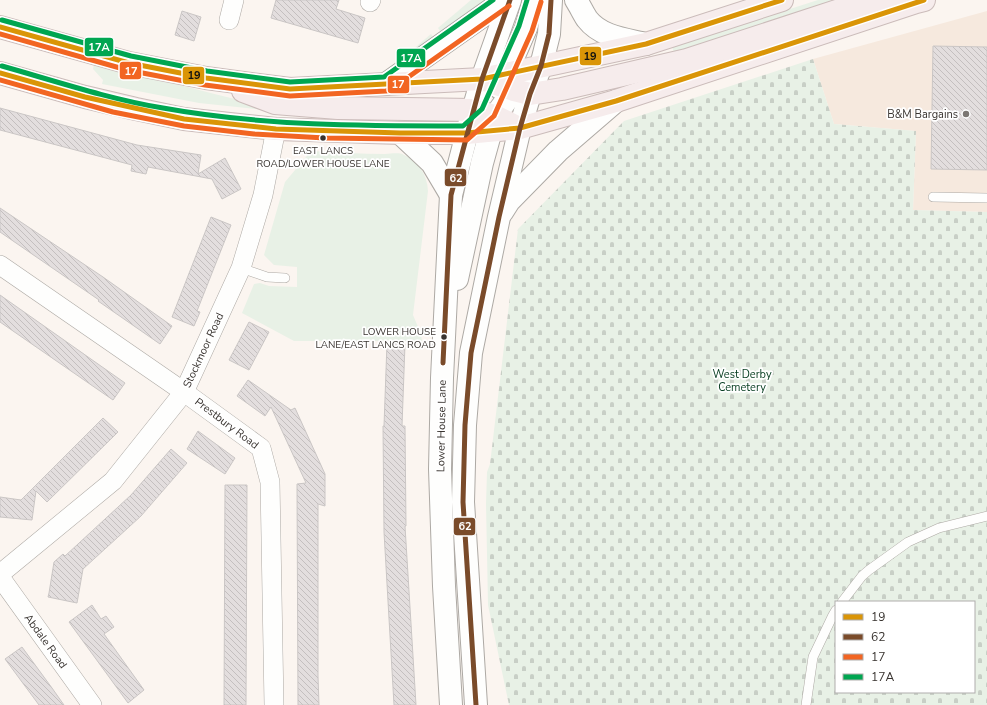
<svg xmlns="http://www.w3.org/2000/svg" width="987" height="705" font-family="'Nunito Sans',sans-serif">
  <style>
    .built { fill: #f6e9de }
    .grass { fill: #e8f1e6 }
    .cemetery { fill: url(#cemetery-stones); fill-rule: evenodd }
    .building { fill: url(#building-back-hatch); stroke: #cac6c5 }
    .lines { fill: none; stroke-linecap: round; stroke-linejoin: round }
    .service-casing { stroke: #ada9a4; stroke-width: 10 }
    .minor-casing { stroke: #ada9a4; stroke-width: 20 }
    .tertiary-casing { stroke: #ada9a4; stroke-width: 24 }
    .trunk-casing { stroke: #cbbcba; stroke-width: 24 }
    .service { stroke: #fefefd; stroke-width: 9 }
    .minor { stroke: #fefefd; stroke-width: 19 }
    .tertiary { stroke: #fefefd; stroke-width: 22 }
    .trunk { stroke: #f6ecec; stroke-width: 22 }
    .bus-1-casing { stroke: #fff; stroke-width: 8 }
    .bus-2-casing { stroke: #fff; stroke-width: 8 }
    .bus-3-casing { stroke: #fff; stroke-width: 8 }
    .bus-4-casing { stroke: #fff; stroke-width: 8 }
    .bus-1 { stroke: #da9507; stroke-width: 5 }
    .bus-2 { stroke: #7a4b2a; stroke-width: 5 }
    .bus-3 { stroke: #f26522; stroke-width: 5 }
    .bus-4 { stroke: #00a651; stroke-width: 5 }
    .poi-dot { fill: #7c7773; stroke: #fff; stroke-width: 1.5 }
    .bus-dot { fill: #38332f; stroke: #fff; stroke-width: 1.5 }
    .labels { text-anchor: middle; stroke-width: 3.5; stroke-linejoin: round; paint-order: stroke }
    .bus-label { font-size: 10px; fill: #38332f; stroke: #fff }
    .poi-label { font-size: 11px; fill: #38332f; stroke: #fff; text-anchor: end }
    .street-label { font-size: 11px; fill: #38332f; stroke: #fff }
    .park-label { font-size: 11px; fill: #053c1f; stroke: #fff }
    .line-badge { stroke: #fff; stroke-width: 1.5 }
    .badge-label { font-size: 11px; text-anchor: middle; font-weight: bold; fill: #fff }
    .pale-badge-label { font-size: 11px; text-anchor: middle; font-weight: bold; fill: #111 }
  </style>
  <defs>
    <pattern id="cemetery-stones" width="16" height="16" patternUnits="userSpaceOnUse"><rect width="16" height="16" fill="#e8f1e6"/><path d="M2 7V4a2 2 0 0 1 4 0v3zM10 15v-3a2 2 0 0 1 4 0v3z" fill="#c8cfc6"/></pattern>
    <pattern id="building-back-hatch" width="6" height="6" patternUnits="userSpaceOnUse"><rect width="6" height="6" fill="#e3dede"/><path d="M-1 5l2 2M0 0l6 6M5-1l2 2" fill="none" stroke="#c4bfbf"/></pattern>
  </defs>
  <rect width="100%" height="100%" fill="#fbf5f0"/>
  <!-- built -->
  <path class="built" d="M987,11V212L913,210L916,131L834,124L813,59Z"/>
  <!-- grass -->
  <g class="grass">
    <path d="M471,0H491L444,36L438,28Z"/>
    <path d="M818,0H863L756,35L674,52L672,47Z"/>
    <path d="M431,34L436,41L402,63H397Z"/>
    <path d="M94,64C161,79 226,98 293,113L199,103L102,84L103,80L93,69Z"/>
    <path d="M311,151C336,152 361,154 385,154C391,154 399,152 404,155C419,161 427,175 428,191L413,315L421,334L422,341H294L242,313L254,284L260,283L269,286L297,287V267L274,265L264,255L285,182Z"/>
  </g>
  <!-- cemetery -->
  <path class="cemetery" d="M813,59L834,124L916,131L913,210L987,212V705H509L488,605L486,504L487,472L490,464L518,229L624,121ZM836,602H974V692H836Z"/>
  <!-- building -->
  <g class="building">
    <path d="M276,0H339L336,9L365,18L358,43L271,18Z"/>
    <path d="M182,11L201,17L194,41L175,35Z"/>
    <path d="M933,46L987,47V170L931,169Z"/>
    <path d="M0,108L137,145L201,155L198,174L225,158L241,189L222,199L212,179L148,167L146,174L131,171L132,165L0,130Z"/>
    <path d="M0,208L103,277L172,326L160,344L98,301L99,300L0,232Z"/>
    <path d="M211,217L231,225L197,311L200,312L194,326L172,317Z"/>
    <path d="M0,295L125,383L113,400L0,322Z"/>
    <path d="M249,322L269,332L249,370L229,360Z"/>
    <path d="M387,343L405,344L402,426H405L406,526H405L416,705H394L384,532L383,426H384Z"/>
    <path d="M248,380L291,410L295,408L325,474V506L318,504V676L319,705H298L297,484L306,483L271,407L265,416L237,396Z"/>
    <path d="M103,418L118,432L47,502L36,491L32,520L0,517V497L21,500Z"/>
    <path d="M198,431L235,458L225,474L187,449Z"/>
    <path d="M171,449L187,463L141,516L83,569L77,603L48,597L49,593L54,562L63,554L65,556L131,495Z"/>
    <path d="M225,485H247L246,705H224Z"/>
    <path d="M92,605L101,619L106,616L114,627L104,634L144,690L128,703L69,622Z"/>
    <path d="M22,647L52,688L64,705H39L5,659Z"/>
  </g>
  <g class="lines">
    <!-- service casing -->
    <g class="service-casing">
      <g id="service">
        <path d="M933,197L987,198"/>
        <path d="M241,268L267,277L285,278"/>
        <path d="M842,602L862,576L869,570L908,542L939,528L987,516"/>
        <path d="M806,705L813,657L833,615L836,610"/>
      </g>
    </g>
    <!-- minor casing -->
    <g class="minor-casing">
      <g id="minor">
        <path d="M370,2L371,0"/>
        <path d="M229,20L234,0"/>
        <path d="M0,265L184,392L261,448L270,482L274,705"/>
        <path d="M0,574L113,481L184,392L241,268L263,195L276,129"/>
        <path d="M0,577L92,705"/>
      </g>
    </g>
    <!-- tertiary casing -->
    <g class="tertiary-casing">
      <g id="tertiary">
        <path d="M576,0C580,6 583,13 587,19C601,37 625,39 646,44"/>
        <path d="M386,84L505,0"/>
        <path d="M500,88L526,28L534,0"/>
        <path d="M400,133L432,163L451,195"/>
        <path d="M502,212L509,201L558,151L616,101"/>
        <path d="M457,279L482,163L495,116L514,90L528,78"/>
        <path d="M451,705L444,586L440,469L442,378L451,195L473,110L482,79L510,0"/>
        <path d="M476,705L463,502L465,425L471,353L499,217L520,128L530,94L541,66L549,34L551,0"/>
      </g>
    </g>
    <!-- trunk casing -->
    <g class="trunk-casing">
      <g id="trunk">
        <path d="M0,27L129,63L206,78L290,89L482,79L646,44L782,0"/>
        <path d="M0,73L85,97L136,109L184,119L276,129L400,133H466L520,128L616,101L916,2L924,0"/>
        <path d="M482,79L514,90L530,94L562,89L687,60L852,6L884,4"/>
        <path d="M243,91L275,103L338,108L473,110L495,116L519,128"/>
      </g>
    </g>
    <!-- service -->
    <use href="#service" class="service"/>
    <!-- minor -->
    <use href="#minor" class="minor"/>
    <!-- tertiary -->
    <use href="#tertiary" class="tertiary"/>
    <!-- trunk -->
    <use href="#trunk" class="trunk"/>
    <!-- bus-1 casing -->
    <g class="bus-1-casing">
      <g id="bus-1">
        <path d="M0,27L129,63L206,78L290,89L482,79L646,44L782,0"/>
        <path d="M0,73L85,97L184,119L276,129L400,133H466L520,128L616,101L924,0"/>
      </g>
    </g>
    <!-- bus-2 casing -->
    <g class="bus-2-casing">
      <g id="bus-2">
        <path d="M443,363L451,195L482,79L510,0"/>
        <path d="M476,705L463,502L465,425L471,353L499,217L520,128L530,94L541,66L549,34L551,0"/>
      </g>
    </g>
    <!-- bus-3 casing -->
    <g class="bus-3-casing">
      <g id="bus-3">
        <path d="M0,34L127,70L205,85L290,96L386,91L390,90L509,6"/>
        <path d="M0,80L113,112L184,126L254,134L325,138L467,140L494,116L532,31L541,2"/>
      </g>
    </g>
    <!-- bus-4 casing -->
    <g class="bus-4-casing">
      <g id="bus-4">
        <path d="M2,20L131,56L207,71L290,82L384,77L493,0"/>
        <path d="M2,66C55,81 109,99 163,108C262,126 364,126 463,126L482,109L519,26L527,0"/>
      </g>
    </g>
    <!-- bus-1 -->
    <use href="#bus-1" class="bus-1"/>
    <!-- bus-2 -->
    <use href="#bus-2" class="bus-2"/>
    <!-- bus-3 -->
    <use href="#bus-3" class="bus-3"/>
    <!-- bus-4 -->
    <use href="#bus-4" class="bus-4"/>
  </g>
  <!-- markers -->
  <circle class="poi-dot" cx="966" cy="114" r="4"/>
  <g class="bus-dot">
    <circle cx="323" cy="138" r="3.5"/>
    <circle cx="444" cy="337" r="3.5"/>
  </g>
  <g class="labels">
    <!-- bus labels -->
    <g class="bus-label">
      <text x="323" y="154">EAST LANCS<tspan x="323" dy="13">ROAD/LOWER HOUSE LANE</tspan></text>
      <text x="436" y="335" text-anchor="end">LOWER HOUSE<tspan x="436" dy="13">LANE/EAST LANCS ROAD</tspan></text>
    </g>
    <!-- poi labels -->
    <g class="poi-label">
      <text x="958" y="118">B&amp;M Bargains</text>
    </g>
    <!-- street labels -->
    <g class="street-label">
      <text transform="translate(203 350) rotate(-65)" y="4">Stockmoor Road</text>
      <text transform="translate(227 423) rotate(37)" y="4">Prestbury Road</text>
      <text transform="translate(441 426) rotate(-89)" y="4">Lower House Lane</text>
      <text transform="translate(46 641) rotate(54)" y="4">Abdale Road</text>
    </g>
    <!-- park labels -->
    <g class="park-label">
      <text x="742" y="378">West Derby<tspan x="742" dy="13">Cemetery</tspan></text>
    </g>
  </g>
  <g class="line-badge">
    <rect x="84" y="37" width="30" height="20" rx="4" fill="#00a651"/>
    <rect x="579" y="46" width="23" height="20" rx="4" fill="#da9507"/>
    <rect x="396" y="48" width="30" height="20" rx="4" fill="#00a651"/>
    <rect x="119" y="61" width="23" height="19" rx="4" fill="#f26522"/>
    <rect x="182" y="66" width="23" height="19" rx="4" fill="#da9507"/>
    <rect x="387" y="75" width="23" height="19" rx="4" fill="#f26522"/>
    <rect x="444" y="168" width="23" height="19" rx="4" fill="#7a4b2a"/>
    <rect x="453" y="517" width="23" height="19" rx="4" fill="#7a4b2a"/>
  </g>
  <g class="badge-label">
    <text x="99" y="51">17A</text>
    <text x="411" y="62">17A</text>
    <text x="131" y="75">17</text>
    <text x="398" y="88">17</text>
    <text x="456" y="182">62</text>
    <text x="465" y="530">62</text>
  </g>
  <g class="pale-badge-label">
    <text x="590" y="60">19</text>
    <text x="194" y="79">19</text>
  </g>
  <!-- legend -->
  <rect x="835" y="601" width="140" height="92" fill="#ffffff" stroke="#afadac"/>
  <rect x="843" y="614" width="20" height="6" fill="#da9507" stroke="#afadac"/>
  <text x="871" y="621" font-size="12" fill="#38332f">19</text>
  <rect x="843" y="634" width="20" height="6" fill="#7a4b2a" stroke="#afadac"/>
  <text x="871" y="641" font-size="12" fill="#38332f">62</text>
  <rect x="843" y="654" width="20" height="6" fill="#f26522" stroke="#afadac"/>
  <text x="871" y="661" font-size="12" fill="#38332f">17</text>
  <rect x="843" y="674" width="20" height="6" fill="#00a651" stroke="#afadac"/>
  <text x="871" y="681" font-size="12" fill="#38332f">17A</text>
</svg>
